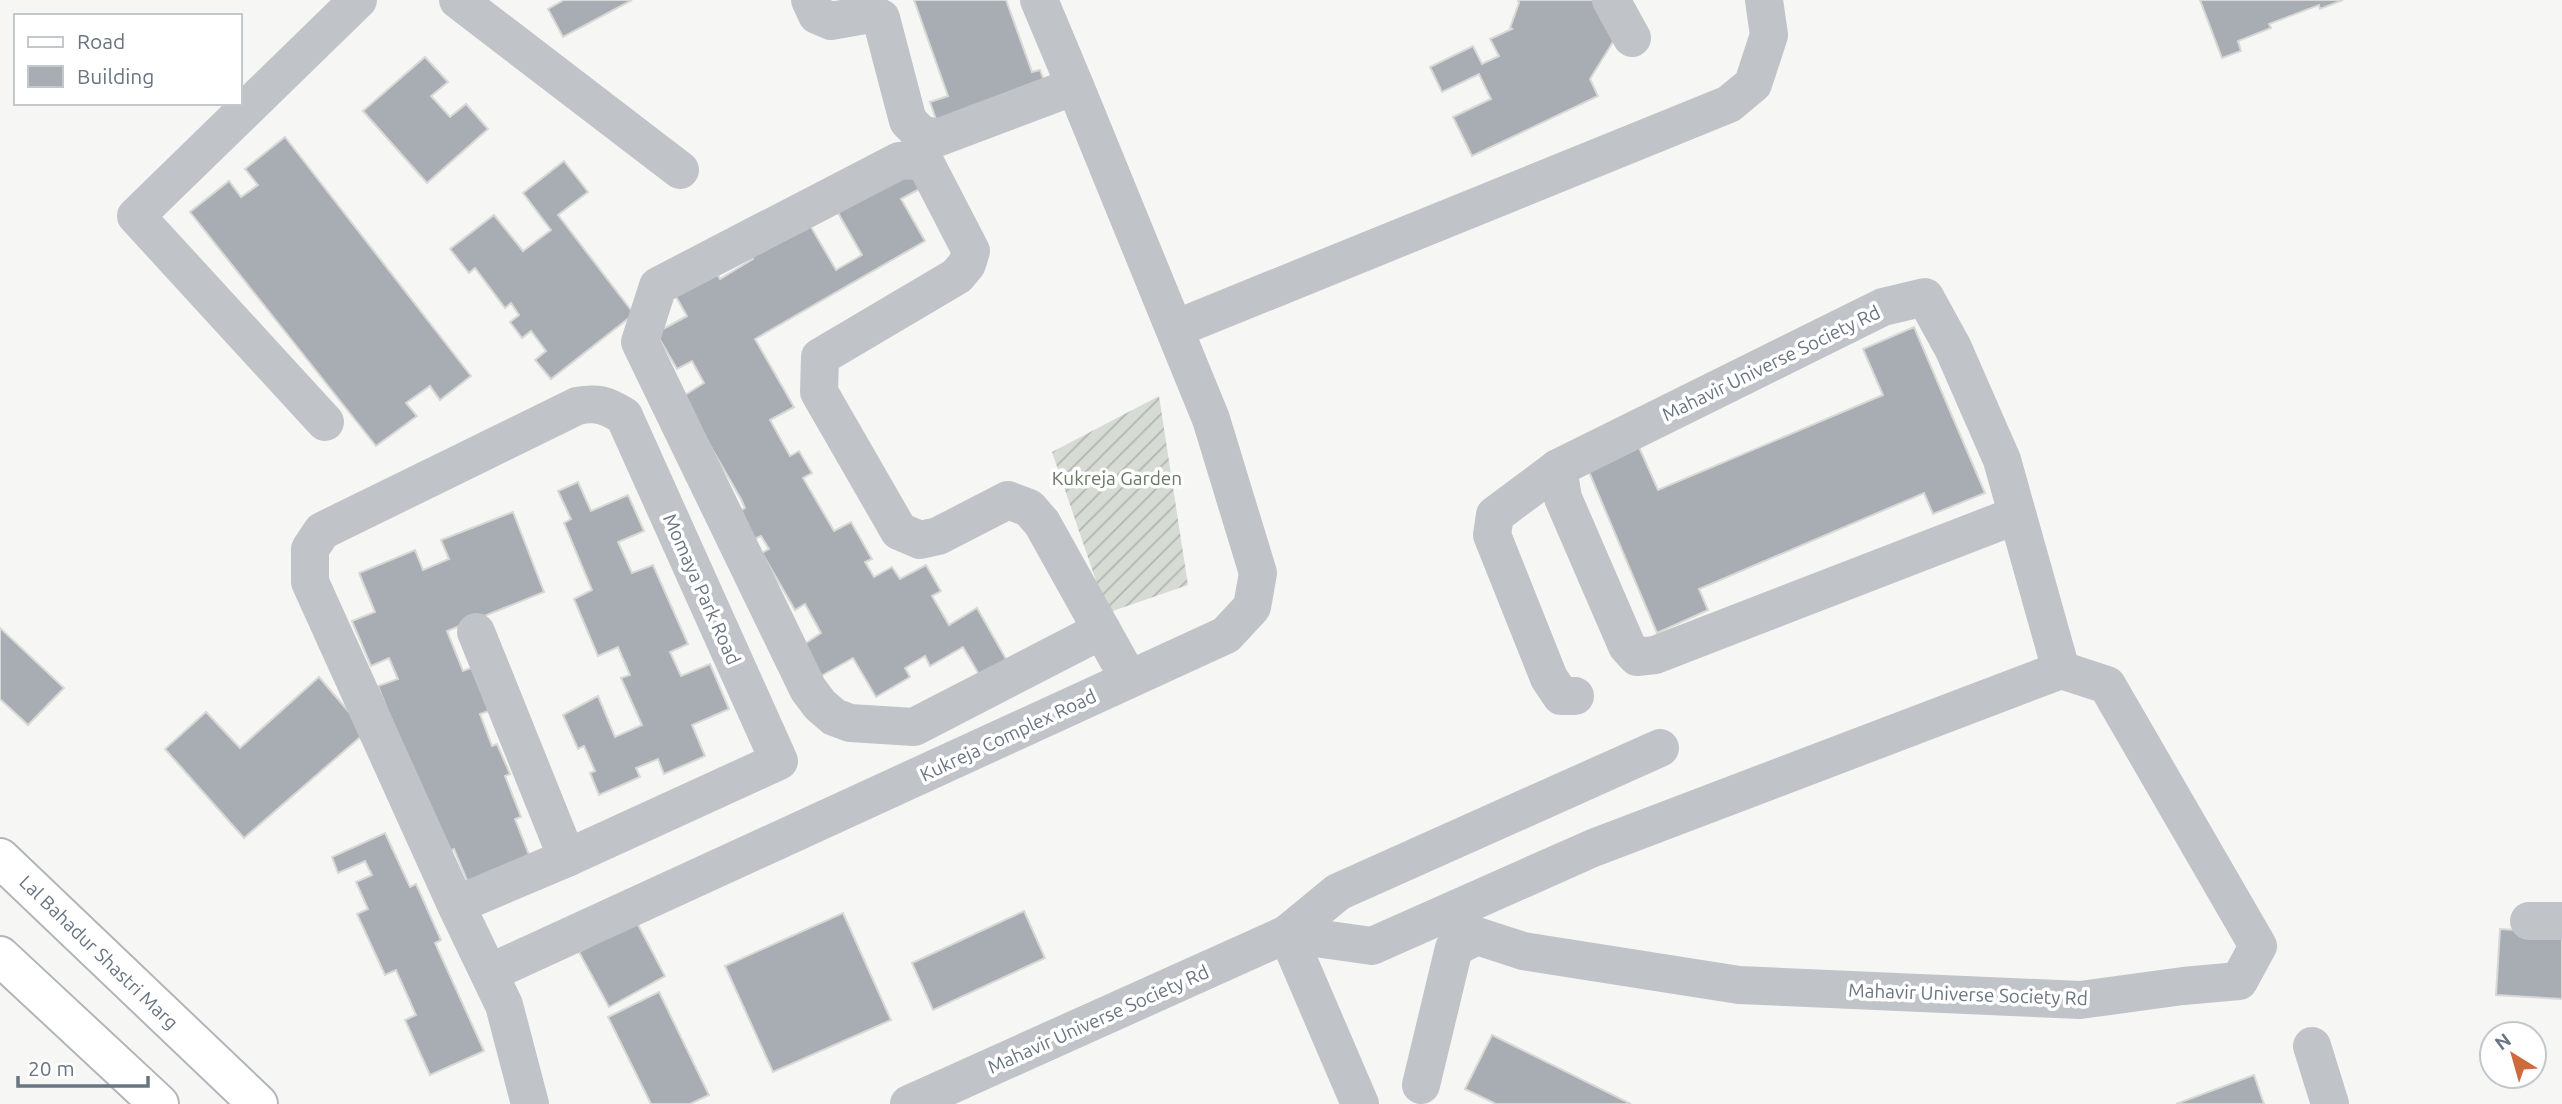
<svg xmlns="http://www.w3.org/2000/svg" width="2562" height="1104" font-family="Ubuntu,sans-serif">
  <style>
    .garden { fill: url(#garden-furrows) }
    .building { fill: #a7adb3; stroke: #d8d8d6; stroke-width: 2 }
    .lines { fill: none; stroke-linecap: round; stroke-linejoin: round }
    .major-casing { stroke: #b2b5b9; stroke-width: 42 }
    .minor { stroke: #c0c3c7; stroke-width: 38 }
    .major { stroke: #fff; stroke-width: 38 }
    .labels { text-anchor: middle; stroke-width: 7; stroke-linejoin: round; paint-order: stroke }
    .street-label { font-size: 19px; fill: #697581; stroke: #fff }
    .park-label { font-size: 19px; fill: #697967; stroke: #fff }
  </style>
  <defs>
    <pattern id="garden-furrows" width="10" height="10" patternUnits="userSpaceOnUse" patternTransform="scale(1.75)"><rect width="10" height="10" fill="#d6dbd4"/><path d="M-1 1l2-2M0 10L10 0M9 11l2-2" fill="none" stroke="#b2b6b1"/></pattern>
  </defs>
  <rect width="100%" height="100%" fill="#f6f7f4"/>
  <!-- garden -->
  <path class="garden" d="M1159,396L1188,585L1107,613L1052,452Z"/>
  <!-- building -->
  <g class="building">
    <path d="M564,0H632L563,37L548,9Z"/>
    <path d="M914,0H1006L1032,72L1040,70L1047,89L939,128L930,102L948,96Z"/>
    <path d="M1518,0H1604L1621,29L1590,79L1598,96L1472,156L1453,117L1491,99L1479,74L1442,92L1430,67L1473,46L1482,64L1499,56L1490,39L1512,29L1510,28L1519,3Z"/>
    <path d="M2200,0H2343L2320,9L2319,5L2269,24L2271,28L2238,41L2241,51L2222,58Z"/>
    <path d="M425,57L448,82L431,96L450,117L466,104L488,129L427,183L363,111Z"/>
    <path d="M285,137L471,376L440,400L430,386L406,403L417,416L376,446L190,212L229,181L241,197L258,185L245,169Z"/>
    <path d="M564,161L588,192L558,215L634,314L551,379L535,360L546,351L531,331L522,338L510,322L519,315L511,303L505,308L475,268L469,273L450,249L494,215L523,251L551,230L523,193Z"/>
    <path d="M914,167L925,186L901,199L925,241L755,339L794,407L770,420L790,456L799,451L812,473L803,478L834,531L851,522L872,559L865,562L874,577L892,567L900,579L926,565L941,591L932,596L949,625L977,608L1010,666L983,681L963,647L930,666L925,656L905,668L910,677L876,697L853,658L821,676L803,645L821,633L805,604L795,610L762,553L769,549L761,536L754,539L739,512L745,508L741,499L682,397L704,383L692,361L677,369L656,333L687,316L670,286L711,262L720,279L753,259L746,247L804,215L836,270L862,255L837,211Z"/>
    <path d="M1914,327L1985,493L1933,514L1924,493L1699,589L1708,610L1657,633L1587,467L1638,445L1658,490L1883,395L1863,349Z"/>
    <path d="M578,482L591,511L628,495L644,531L618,542L632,573L653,565L688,644L670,652L681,676L710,664L729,709L692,725L705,756L664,774L658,759L636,768L640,777L599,795L590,773L595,771L584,746L578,749L563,715L598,696L615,737L642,725L621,678L630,675L618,647L598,656L574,599L592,590L564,523L571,519L558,491Z"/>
    <path d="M513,512L544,592L447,631L463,671L476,666L494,709L480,714L492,746L497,744L510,774L505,776L521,817L515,819L533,865L471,890L454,849L444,853L378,686L398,679L389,658L371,666L352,621L375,612L359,573L415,550L423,570L449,559L441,540Z"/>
    <path d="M0,628L64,688L28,725L0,699Z"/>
    <path d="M319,677L366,732L244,838L165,749L206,712L240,748Z"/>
    <path d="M385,833L410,887L416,884L441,940L435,943L484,1051L430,1075L405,1020L416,1015L396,970L385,975L357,914L368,909L356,882L372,875L365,861L338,873L332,857Z"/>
    <path d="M1024,911L1045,958L933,1010L912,963Z"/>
    <path d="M843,913L891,1020L773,1072L725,966Z"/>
    <path d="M636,921L665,976L609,1007L579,952Z"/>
    <path d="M2500,929L2562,933V999L2496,995Z"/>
    <path d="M659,992L709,1095L690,1104H651L608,1017Z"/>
    <path d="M1492,1035L1631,1104H1496L1465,1089Z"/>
    <path d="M2254,1075L2264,1104H2176Z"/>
  </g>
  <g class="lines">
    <!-- major casing -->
    <g class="major-casing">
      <g id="major">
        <path d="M0,858L258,1104"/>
        <path d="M0,956L159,1104"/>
      </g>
    </g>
    <!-- minor -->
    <g class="minor">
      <path d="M458,0L680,170"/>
      <path d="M1039,0L1075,86"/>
      <path d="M1611,0L1632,38"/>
      <path d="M1175,329L1729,104L1753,84L1769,35L1764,0"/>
      <path d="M325,422L136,216L358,0"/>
      <path d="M1558,468L1495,515L1492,535L1549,678L1561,696H1575"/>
      <path d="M2017,515L1655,655L1637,657L1627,646L1563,498L1558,468L1883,307L1925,297L1953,348L2002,460L2061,670"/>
      <path d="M1102,630L914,727L850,723L834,717L820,705L808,689L640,342L658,286L899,161L915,160L927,166L971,251L967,264L957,276L820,357L819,392L899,531L920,540L938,536L1008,500L1029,508L1042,523L1129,679"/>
      <path d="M476,632L567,858"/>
      <path d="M456,905L567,858L779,761L624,416C606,405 597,402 577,406L322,531L310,549V582L456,905L504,1005L530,1104"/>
      <path d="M2529,921H2562"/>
      <path d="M489,973L1226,635L1252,607L1258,573L1211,419L1075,86L937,138L921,134L908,121L881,18L865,15L831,21L817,15L810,0"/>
      <path d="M2312,1046L2330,1104"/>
      <path d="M909,1104L1287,934L1372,946L1593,848L2061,670L2107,685L2258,946L2239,981L2183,986L2080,1000L1739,985L1523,951L1477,936L1454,948L1421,1085"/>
      <path d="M1360,1104L1287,934L1338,892L1660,748"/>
    </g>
    <!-- major -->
    <use href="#major" class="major"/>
  </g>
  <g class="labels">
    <!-- street labels -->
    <g class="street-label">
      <text transform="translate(1771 363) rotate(-26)" y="7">Mahavir Universe Society Rd</text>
      <text transform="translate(702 589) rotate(66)" y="7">Momaya Park Road</text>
      <text transform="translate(1008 735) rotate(-25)" y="7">Kukreja Complex Road</text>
      <text transform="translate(99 952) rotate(44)" y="7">Lal Bahadur Shastri Marg</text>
      <text transform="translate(1968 994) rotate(2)" y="7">Mahavir Universe Society Rd</text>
      <text transform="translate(1098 1019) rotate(-24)" y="7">Mahavir Universe Society Rd</text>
    </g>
    <!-- park labels -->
    <g class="park-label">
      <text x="1117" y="485">Kukreja Garden</text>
    </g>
  </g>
  <!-- legend -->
  <rect x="14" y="14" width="228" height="91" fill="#ffffff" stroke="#c3c8cd" stroke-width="2"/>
  <rect x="28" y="37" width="35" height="10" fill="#ffffff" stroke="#c3c8cd" stroke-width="2"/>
  <text x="77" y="49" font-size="21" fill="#697581">Road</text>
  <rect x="28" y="66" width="35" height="21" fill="#a7adb3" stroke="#c3c8cd" stroke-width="2"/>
  <text x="77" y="84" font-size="21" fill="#697581">Building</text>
  <!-- north arrow -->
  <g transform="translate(2513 1055) rotate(323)"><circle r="33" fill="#ffffff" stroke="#c3c8cd" stroke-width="2"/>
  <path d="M0-5L12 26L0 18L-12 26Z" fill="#cd6b3d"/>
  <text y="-10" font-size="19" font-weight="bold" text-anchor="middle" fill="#697581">N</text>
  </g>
  <!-- scale -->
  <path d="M18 1076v10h130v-10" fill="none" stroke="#697581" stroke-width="3.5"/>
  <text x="28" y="1076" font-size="21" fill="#697581" stroke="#ffffff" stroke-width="5" paint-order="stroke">20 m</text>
</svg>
